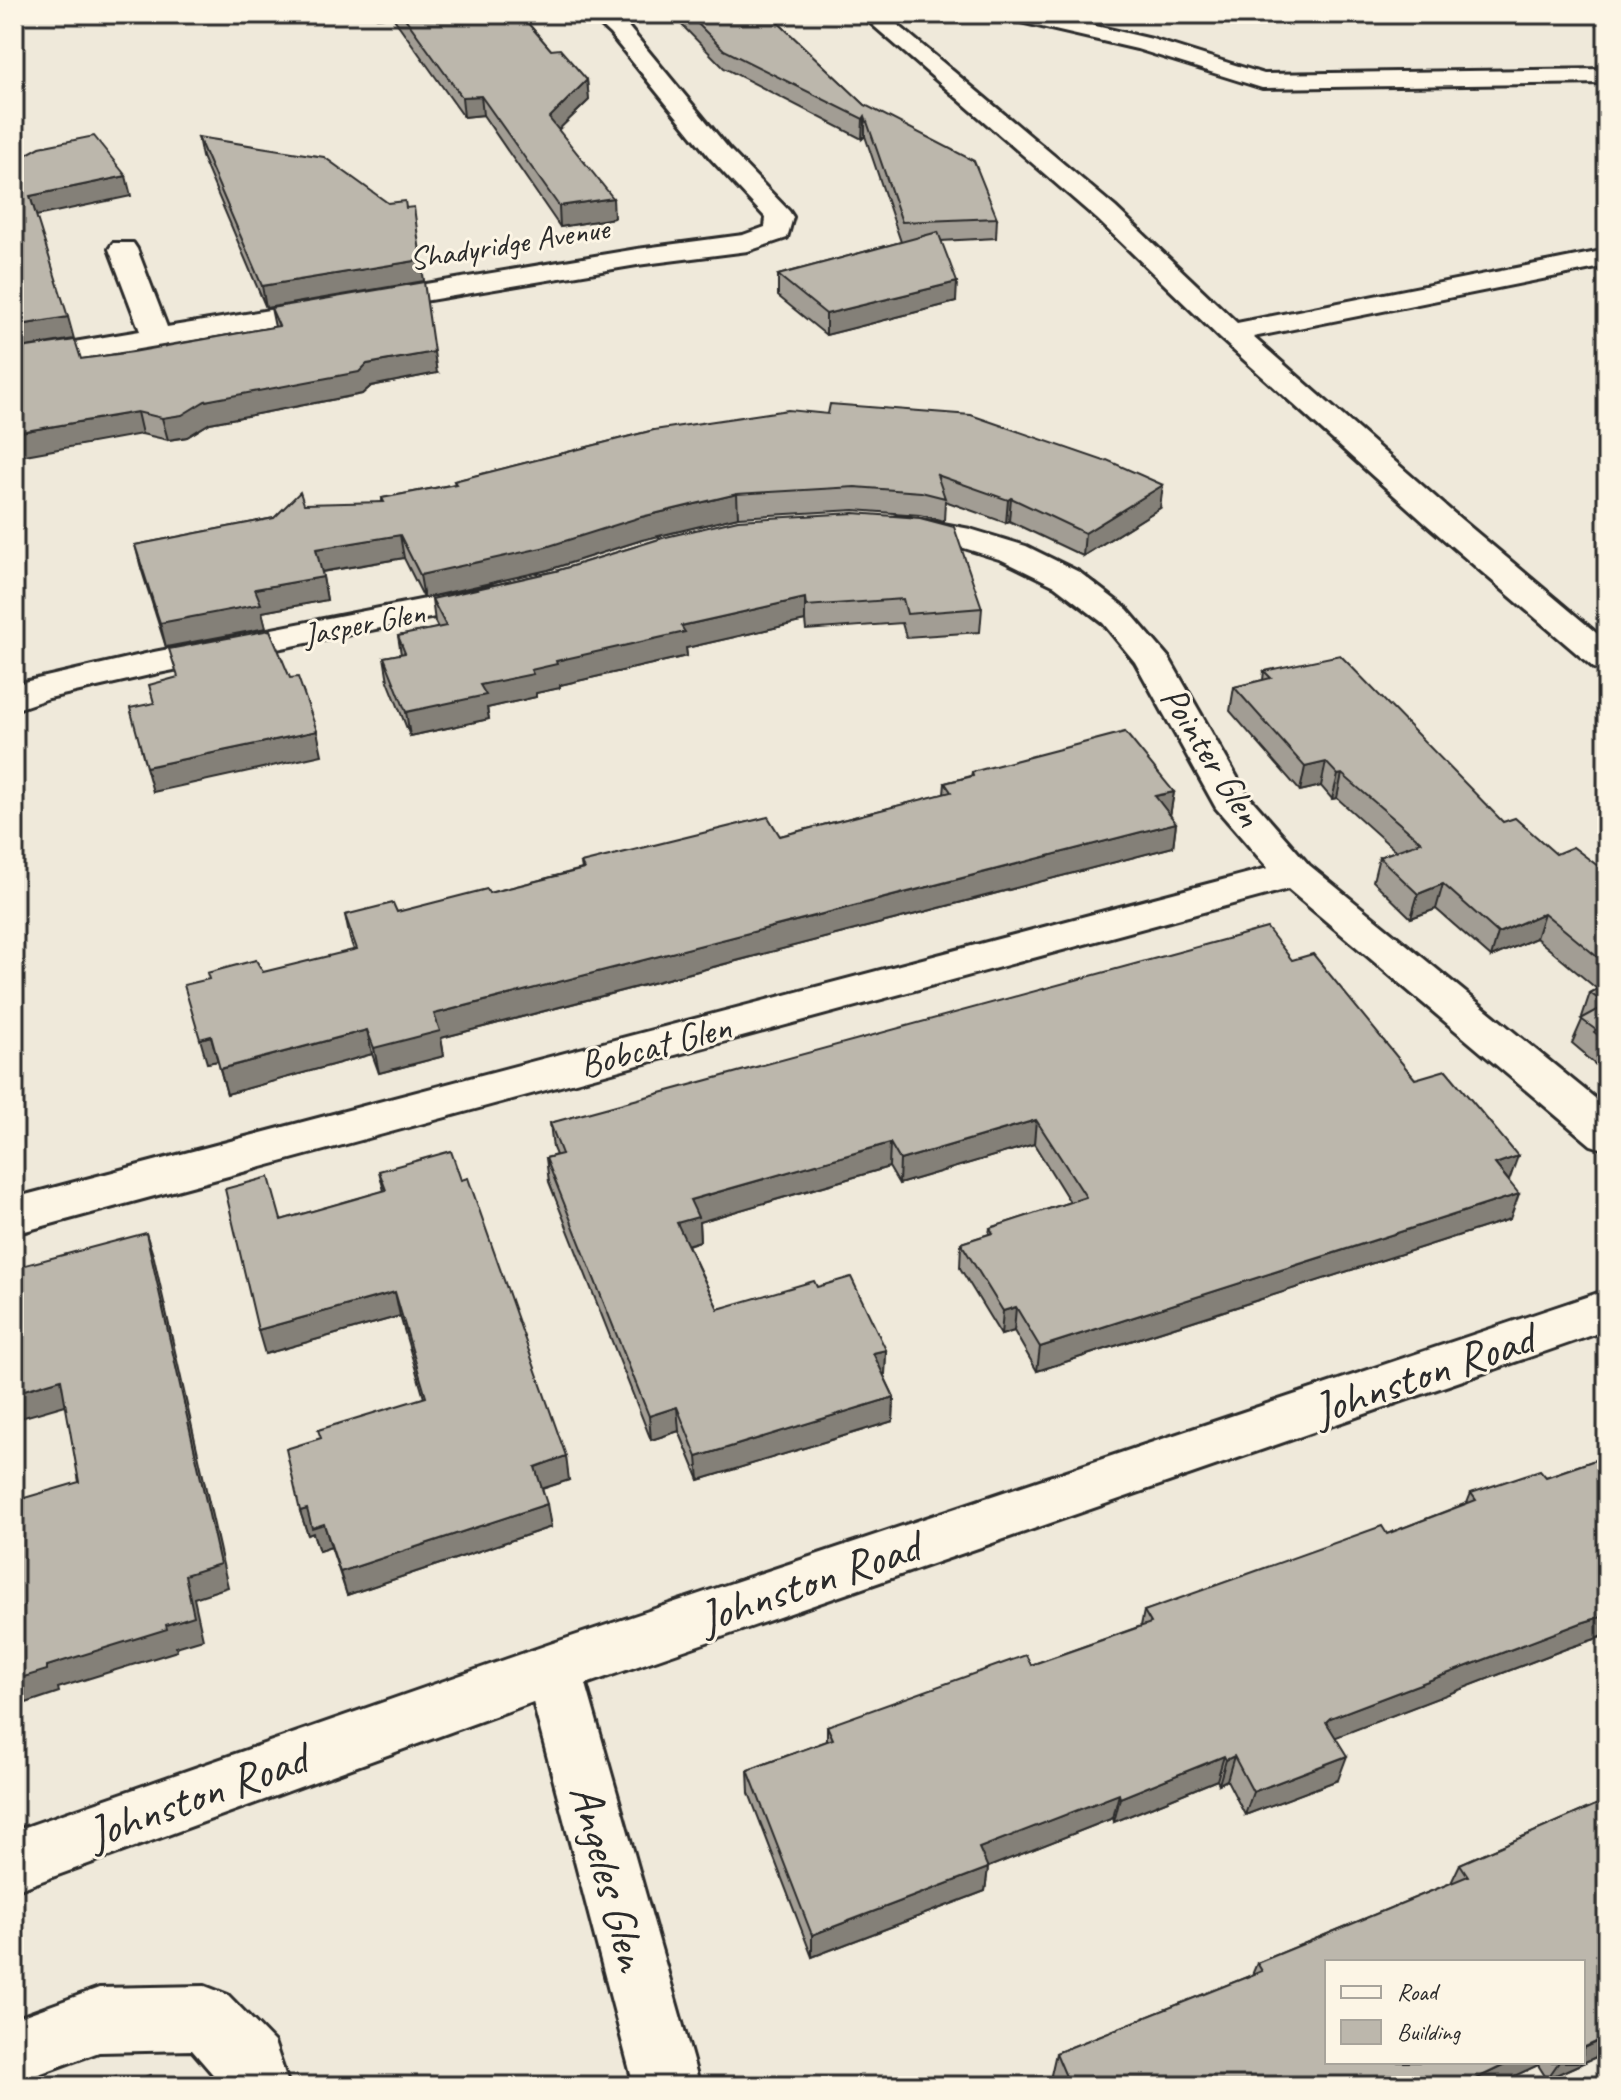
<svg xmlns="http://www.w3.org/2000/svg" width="1621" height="2100" font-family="Caveat,sans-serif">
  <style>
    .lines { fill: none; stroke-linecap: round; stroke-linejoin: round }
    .minor-casing { stroke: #2b2b2b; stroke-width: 6 }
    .minor { fill: #fcf5e5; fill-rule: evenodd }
    .wall { fill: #a29d94; stroke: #2b2b2b; stroke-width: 2; fill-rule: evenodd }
    .shaded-wall { fill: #848078; stroke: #2b2b2b; stroke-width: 2 }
    .building { fill: #bcb7ac; stroke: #2b2b2b; stroke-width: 2 }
    .labels { text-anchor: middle; stroke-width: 6; stroke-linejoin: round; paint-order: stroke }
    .far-street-label { font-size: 32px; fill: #2b2b2b; stroke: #fcf5e5 }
    .street-label { font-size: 38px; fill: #2b2b2b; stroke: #fcf5e5 }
    .near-street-label { font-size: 46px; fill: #2b2b2b; stroke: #fcf5e5 }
  </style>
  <rect width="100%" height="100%" fill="#efe9da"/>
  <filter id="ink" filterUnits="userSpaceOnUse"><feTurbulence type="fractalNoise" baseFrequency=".0125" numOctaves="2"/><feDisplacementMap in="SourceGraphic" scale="16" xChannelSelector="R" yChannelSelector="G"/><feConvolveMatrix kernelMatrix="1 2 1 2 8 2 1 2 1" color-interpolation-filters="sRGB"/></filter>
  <g filter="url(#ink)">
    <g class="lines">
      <!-- minor casing -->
      <g class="minor-casing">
        <g id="minor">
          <path d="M588,14H613L626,24L729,149L789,211L793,217L787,238L748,251L637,265L14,370V352L140,331L109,249L113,243H133L137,249L167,327L637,249L743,235L765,227L766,218L711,159L610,34Z"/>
          <path d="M860,14H885L1115,207L1237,323L1607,250V266L1253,337L1450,510L1607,642V671L1594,668L1426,524L1221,339L1097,219Z"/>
          <path d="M1004,14H1044L1152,39L1264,74L1607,69V83L1262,88L1137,49L1007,19Z"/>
          <path d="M900,516L970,529L1026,546L1079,572L1127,609L1169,658L1246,793L1309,865L1607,1108V1150L1591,1145L1288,889L14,1234V1198L1268,868L1216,808L1135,662L1103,623L1055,586L1002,560L964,548L888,533L883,526L888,519Z"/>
          <path d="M492,586L504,589L509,596L504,603L154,674L49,698L14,710V686L24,682L154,652Z"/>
          <path d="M1607,1290V1330L586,1684L700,2086H634L533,1702L14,1891V1831L553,1643Z"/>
          <path d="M205,1986L228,1995L274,2042L289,2086H223L192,2050L99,2052L14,2083V2019L99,1988Z"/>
        </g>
      </g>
      <!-- minor -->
      <use href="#minor" class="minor"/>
    </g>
    <!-- wall -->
    <g class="wall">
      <path d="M372,14H520L551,50L587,80L589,100L558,130L614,218L560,227L483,115L464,117L392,16L377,18Z"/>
      <path d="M671,14H769L865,105L997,218L996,238L941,241L956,302L826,335L778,296V275L901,242L865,136L862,139L724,68Z"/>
      <path d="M198,137L388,203L406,208L424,281L266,308L202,157Z"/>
      <path d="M271,308L437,373L371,386L362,394L210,423L187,437L168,440L142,434L81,359L133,352L275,327Z"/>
      <path d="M654,430L1160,508L1083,556L1009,521L1006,523L945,501L944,521L920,515L854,510L738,517L642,540L548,570L424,598L404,558L322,572L327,600L262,612L266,628L166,647L141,568L135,545L274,518L382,502V498L455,484L454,481Z"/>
      <path d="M666,537L982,608L980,632L906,637L902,623L806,630L805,621L686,648L687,656L560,685V688L536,693V697L487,708L489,719L410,736L388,681L384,657L401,654L398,636L438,628L435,622L432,599L556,571Z"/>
      <path d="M1264,671L1503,822L1556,854L1607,873V1074L1585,1056V1054L1572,1043L1583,1018L1582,1017L1590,993L1597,989L1536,938L1491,957L1436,909L1411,918L1373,881L1379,857L1396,851L1337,798L1332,799L1321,786L1300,791L1230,711L1234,687L1263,680Z"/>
      <path d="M972,772L1174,792L1170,815L1176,823L1173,847L441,1038L444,1056L379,1073L372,1054L227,1094L218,1061L207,1063L354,950L350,939L345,915L397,912L489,893L582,869L581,863L780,836L944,794L945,783L971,776Z"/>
      <path d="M1292,960L1415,1079L1509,1181L1510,1219L1037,1371L1014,1331L1001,1335L960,1268L961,1243L989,1234L990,1228L1070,1202L1034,1144L899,1184L889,1167L699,1222L700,1241L688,1245L718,1309L817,1287L886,1350L885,1374H883L894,1397L893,1421L699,1480L679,1431L651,1440L549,1182L546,1158L556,1155L553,1148L550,1123Z"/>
      <path d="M379,1171L569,1480L542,1489L551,1527L347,1595L331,1547L319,1551L313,1533L308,1535L300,1511L321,1438L424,1398L400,1316L265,1354L281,1220L384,1191Z"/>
      <path d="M1607,1456V1635L1568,1648L1335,1737L1338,1780L1245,1815L1227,1780L1219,1784L1217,1780L1114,1822L1113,1818L988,1867L985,1891L812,1957L749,1793L748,1770L827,1741V1726L1031,1665L1141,1626L1144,1611L1387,1534L1467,1503L1471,1493L1546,1477Z"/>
      <path d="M1607,1800V2052L1547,2079L1538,2065L1493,2086H1056L1051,2075L1056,2053L1252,1975L1257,1963L1451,1883L1460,1864ZM1327,1962H1583V2062H1327Z"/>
    </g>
    <!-- shaded-wall -->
    <g class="shaded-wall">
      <path d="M376,14H392V16L377,18Z"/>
      <path d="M587,80L589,100L550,138L549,118Z"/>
      <path d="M481,96L483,115L464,117L462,97Z"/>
      <path d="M865,116V136L862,139L863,119Z"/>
      <path d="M126,176L131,196L36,216L30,196Z"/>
      <path d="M613,198L614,218L560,227L559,206Z"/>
      <path d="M421,260L424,281L266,308L262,286Z"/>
      <path d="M957,282L956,302L826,335V314Z"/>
      <path d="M68,317L74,339L14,349V326Z"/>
      <path d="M434,352L437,373L371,386L362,394L210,423L187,437L168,440L162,418L205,401L367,364Z"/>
      <path d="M137,412L142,434L14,457V433Z"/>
      <path d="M1163,485L1160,508L1083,556L1085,533Z"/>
      <path d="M737,494L738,517L642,540L548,570L424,598L420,575L641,517Z"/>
      <path d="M1011,498L1009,521L1006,523L1008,500Z"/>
      <path d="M400,535L404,558L320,572L316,549Z"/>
      <path d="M323,577L327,600L262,612L266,628L166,647L160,623L255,589Z"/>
      <path d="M805,598V621L686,648L687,656L560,685V688L536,693V697L487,708L489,719L410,736L406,712L480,685L556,661L681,626Z"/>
      <path d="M317,731L322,755L153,792L146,767Z"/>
      <path d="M1326,762L1321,786L1300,791L1305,767Z"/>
      <path d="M1342,774L1337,798L1332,799L1338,775Z"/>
      <path d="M1174,792L1170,816L1155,796Z"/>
      <path d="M1176,823L1173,847L441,1038L444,1056L379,1073L374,1048L434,1014Z"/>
      <path d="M1443,884L1436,909L1411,918L1418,894Z"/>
      <path d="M1544,913L1536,938L1491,957L1498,933Z"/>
      <path d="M367,1030L372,1054L227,1094L220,1069Z"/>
      <path d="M211,1036L218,1061L207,1063L200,1039Z"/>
      <path d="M1036,1120L1034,1144L899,1184L900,1160Z"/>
      <path d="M890,1143L889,1167L699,1222L700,1241L679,1247L677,1223L690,1200Z"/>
      <path d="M1518,1156L1509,1181L1495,1164Z"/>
      <path d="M1519,1194L1510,1219L1037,1371L1040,1347Z"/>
      <path d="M146,1233L154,1258L228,1587L194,1598L203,1639L176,1647L177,1651L58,1688L59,1692L14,1707V1680L47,1666L166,1625L185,1575Z"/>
      <path d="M395,1292L400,1316L265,1354L258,1330Z"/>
      <path d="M1016,1307L1014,1331L1001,1335L1003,1311Z"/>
      <path d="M886,1350L885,1374L872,1377L873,1353Z"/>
      <path d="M61,1379L72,1403L14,1420V1393Z"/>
      <path d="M894,1397L893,1421L699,1480L697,1457Z"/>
      <path d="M677,1407L679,1431L651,1440L649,1416Z"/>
      <path d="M566,1456L569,1480L538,1490L535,1467Z"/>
      <path d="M547,1504L551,1527L347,1595L340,1572Z"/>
      <path d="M307,1509L324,1524L331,1547L319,1551L313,1533L308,1535L300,1511Z"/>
      <path d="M1607,1615V1635L1568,1648L1321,1743L1326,1722L1330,1718L1581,1623Z"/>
      <path d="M1224,1756L1217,1780L1114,1822L1120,1798Z"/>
      <path d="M1234,1756L1227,1780L1219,1784L1226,1760Z"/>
      <path d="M1347,1756L1338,1780L1245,1815L1253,1792Z"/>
      <path d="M1119,1794L1113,1818L976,1872L979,1848Z"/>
      <path d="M988,1868L985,1891L812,1957V1935Z"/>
      <path d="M1607,2037V2052L1547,2079L1559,2062H1583V2048Z"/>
      <path d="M1511,2062H1540L1538,2065L1493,2086H1465L1467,2083Z"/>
      <path d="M150,2075L157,2086H152Z"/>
    </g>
    <!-- building -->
    <g class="building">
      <path d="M402,14H520L551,50L560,49L587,80L549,118L613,198L559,206L481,96L462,97Z"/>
      <path d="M688,14H769L865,105L974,161L997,218L902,222L865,116L863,119L724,50Z"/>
      <path d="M94,136L126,176L30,196L68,317L14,326V161L40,147Z"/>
      <path d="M198,137L324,157L388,203L405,201L406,208L414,207L421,260L262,286Z"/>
      <path d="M938,232L957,282L826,314L778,275Z"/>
      <path d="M424,282L434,352L367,364L359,372L205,401L182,415L162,418L137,412L14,433V349L75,340L81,359L133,352L279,326L271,308Z"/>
      <path d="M830,404L971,415L1104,461L1107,460L1163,485L1085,533L1011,498L1008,500L937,475L945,498L921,492L855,487L737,494L641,517L546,547L420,575L400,535L316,549L323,577L255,589L261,604L160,623L135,545L274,518L300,492L304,504L384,502L382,498L456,484L454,481L654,430L788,410L828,414Z"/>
      <path d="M854,513L920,518L954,527L982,608L907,614L903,599L806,606L805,598L681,626L685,632L556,661L557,664L531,670L533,674L480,685L486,695L406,712L384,657L405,653L398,636L446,626L432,599L556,571L666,537L738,520Z"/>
      <path d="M270,630L290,678L298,677L317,731L146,767L130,708L154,703L149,685L178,677L169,649Z"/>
      <path d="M1340,655L1503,822L1515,818L1556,854L1573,847L1607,873V898L1604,900L1607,901V965L1544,913L1498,933L1443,884L1418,894L1379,857L1421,842L1342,774L1338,775L1326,762L1305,767L1234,687L1271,678L1264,671Z"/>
      <path d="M1125,732L1174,792L1155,796L1176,823L434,1014L440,1031L374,1048L367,1030L220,1069L211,1036L200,1039L184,985L209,979L207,973L256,960L263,972L357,949L345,915L393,903L397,912L487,889L489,893L584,869L581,863L768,817L780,836L951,792L945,783L973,776L972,772Z"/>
      <path d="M1267,928L1292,960L1313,954L1415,1079L1446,1070L1518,1156L1495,1164L1519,1194L1040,1347L1016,1307L1003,1311L961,1243L993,1233L990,1228L1086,1197L1036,1120L900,1160L890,1143L690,1200L698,1217L677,1223L718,1309L814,1281L817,1287L851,1277L886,1350L873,1353L894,1397L697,1457L677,1407L649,1416L546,1158L562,1154L550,1123Z"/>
      <path d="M1607,984V1042L1594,1032L1596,1030L1581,1019L1607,1005L1590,993Z"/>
      <path d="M451,1151L461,1180L468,1178L566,1456L535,1467L547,1504L340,1572L324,1524L312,1528L307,1509L300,1511L286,1449L321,1438L318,1430L426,1397L395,1292L258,1330L225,1189L269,1177L281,1220L386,1190L379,1171Z"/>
      <path d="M146,1233L220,1564L185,1575L194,1616L166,1625L167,1629L47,1666V1670L14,1680V1501L79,1482L61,1379L14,1393V1268Z"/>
      <path d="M1607,1456V1615L1581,1623L1330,1718L1326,1722L1347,1756L1253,1792L1234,1756L1226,1760L1224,1756L1120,1798L1119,1794L979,1848L988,1868L812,1935L748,1770L833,1739L827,1726L1026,1655L1031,1665L1151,1623L1144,1611L1382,1526L1387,1534L1476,1500L1471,1493L1540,1470L1546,1477Z"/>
      <path d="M1607,1800V2037L1583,2048V1962H1327V2062H1511L1467,2083L1469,2086H1070L1056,2053L1262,1971L1257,1963L1468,1876L1460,1864Z"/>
      <path d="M150,2075L152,2086H122Z"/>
      <path d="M116,2076L117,2086H89Z"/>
    </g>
  </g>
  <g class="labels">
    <!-- far-street labels -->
    <g class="far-street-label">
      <text transform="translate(509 243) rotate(-9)" y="11">Shadyridge Avenue</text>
      <text transform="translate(364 623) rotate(-11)" y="11">Jasper Glen</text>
    </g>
    <!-- street labels -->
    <g class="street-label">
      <text transform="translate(1212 756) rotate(58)" y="13">Pointer Glen</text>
      <text transform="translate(655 1045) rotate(-15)" y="13">Bobcat Glen</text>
    </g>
    <!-- near-street labels -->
    <g class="near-street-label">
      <text transform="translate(1423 1373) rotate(-19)" y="16">Johnston Road</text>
      <text transform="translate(809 1581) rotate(-19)" y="16">Johnston Road</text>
      <text transform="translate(197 1795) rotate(-20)" y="16">Johnston Road</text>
      <text transform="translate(610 1877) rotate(75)" y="16">Angeles Glen</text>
    </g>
  </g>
  <!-- margin -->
  <rect width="1621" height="2100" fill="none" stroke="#fcf5e5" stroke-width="48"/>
  <rect x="24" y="24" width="1573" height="2052" fill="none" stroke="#2b2b2b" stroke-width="3" filter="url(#ink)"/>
  <!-- legend -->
  <rect x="1325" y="1960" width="260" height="104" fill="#fcf5e5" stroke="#a8a49b" stroke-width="2"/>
  <rect x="1341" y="1986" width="40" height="12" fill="#fcf5e5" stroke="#a8a49b" stroke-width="2"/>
  <text x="1397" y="2000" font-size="24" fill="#2b2b2b">Road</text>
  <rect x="1341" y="2020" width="40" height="24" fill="#bcb7ac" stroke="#a8a49b" stroke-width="2"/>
  <text x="1397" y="2040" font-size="24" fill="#2b2b2b">Building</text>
</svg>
